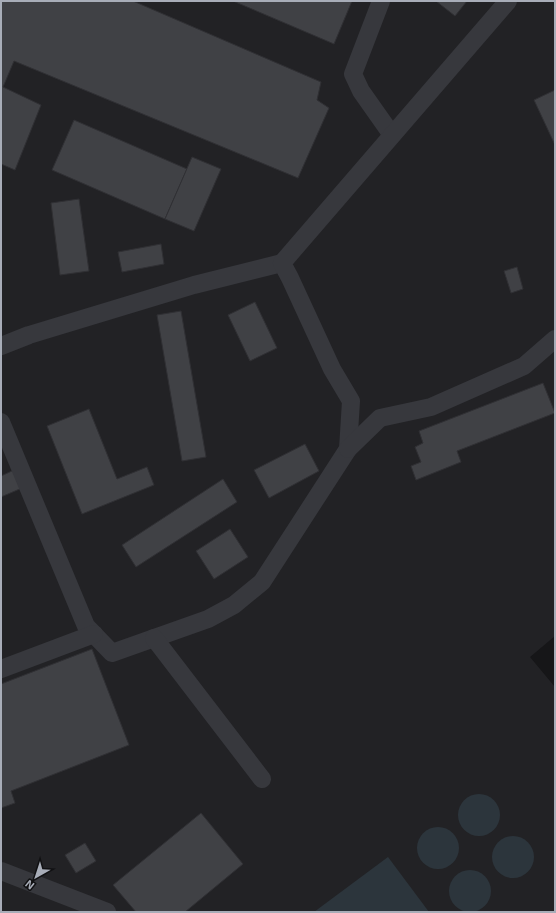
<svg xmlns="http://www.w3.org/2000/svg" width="556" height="913" font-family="'Exo 2',sans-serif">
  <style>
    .built { fill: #222225 }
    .water { fill: #2c353c }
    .building { fill: #404145; stroke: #303034 }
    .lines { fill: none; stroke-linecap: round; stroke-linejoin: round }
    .minor { stroke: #37383d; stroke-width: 18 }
  </style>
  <rect width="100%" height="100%" fill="#161618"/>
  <!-- built -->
  <path class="built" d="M1,1H555V636L530,657L555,687V912H1Z"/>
  <!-- water -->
  <g class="water">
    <circle cx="479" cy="815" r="21"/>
    <circle cx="438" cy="848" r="21"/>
    <circle cx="513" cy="857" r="21"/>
    <path d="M388,857L429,912H314Z"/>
    <circle cx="470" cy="891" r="21"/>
  </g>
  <!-- building -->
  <g class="building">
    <path d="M1,1H133L321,82L317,100L329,108L298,178L14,61L3,87L41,105L15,170L1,164Z"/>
    <path d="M233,1H352L334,44Z"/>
    <path d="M436,1H467L455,16Z"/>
    <path d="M555,90V145L534,100Z"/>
    <path d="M74,120L187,169L165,219L52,170Z"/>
    <path d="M192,157L221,169L194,231L165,219Z"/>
    <path d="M79,199L89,271L60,275L51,203Z"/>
    <path d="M161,244L164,264L122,272L118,252Z"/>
    <path d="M517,267L523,289L511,293L504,271Z"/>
    <path d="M255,302L277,348L250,361L228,315Z"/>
    <path d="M181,311L206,457L182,461L157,315Z"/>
    <path d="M543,383L555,413L457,451L461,462L416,480L411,466L421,462L415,447L423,443L419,431Z"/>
    <path d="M89,409L117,479L147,467L154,485L82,514L47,426Z"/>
    <path d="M305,444L319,471L269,498L254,470Z"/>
    <path d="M14,470L22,488L1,497V476Z"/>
    <path d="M223,479L237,502L136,567L122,545Z"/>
    <path d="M230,529L248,557L214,579L196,551Z"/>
    <path d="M92,649L129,745L11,791L15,803L1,808V684Z"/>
    <path d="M201,813L243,864L185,912H136L113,885Z"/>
    <path d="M85,843L96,861L76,873L65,855Z"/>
  </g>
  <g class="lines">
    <!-- minor -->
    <g class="minor">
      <path d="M381,1L353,74L361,91L392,135"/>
      <path d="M1,346L29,335L194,285L282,263"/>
      <path d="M1,422L86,626L112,653L208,619L234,605L262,582L348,449L351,401L332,369L290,278L282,263L508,1"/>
      <path d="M348,449L380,418L431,407L524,366L555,339"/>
      <path d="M154,638L262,779"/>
      <path d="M1,669L94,634"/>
      <path d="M1,871L107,912"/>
    </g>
  </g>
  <!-- border -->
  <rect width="556" height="913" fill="none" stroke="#a8adb8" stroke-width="4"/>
  <!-- north arrow -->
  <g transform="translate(36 877) rotate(219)" stroke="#111113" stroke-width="3" paint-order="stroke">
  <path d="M0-3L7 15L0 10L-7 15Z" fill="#a8adb8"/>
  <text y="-6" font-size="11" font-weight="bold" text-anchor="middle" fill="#a8adb8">N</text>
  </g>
</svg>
